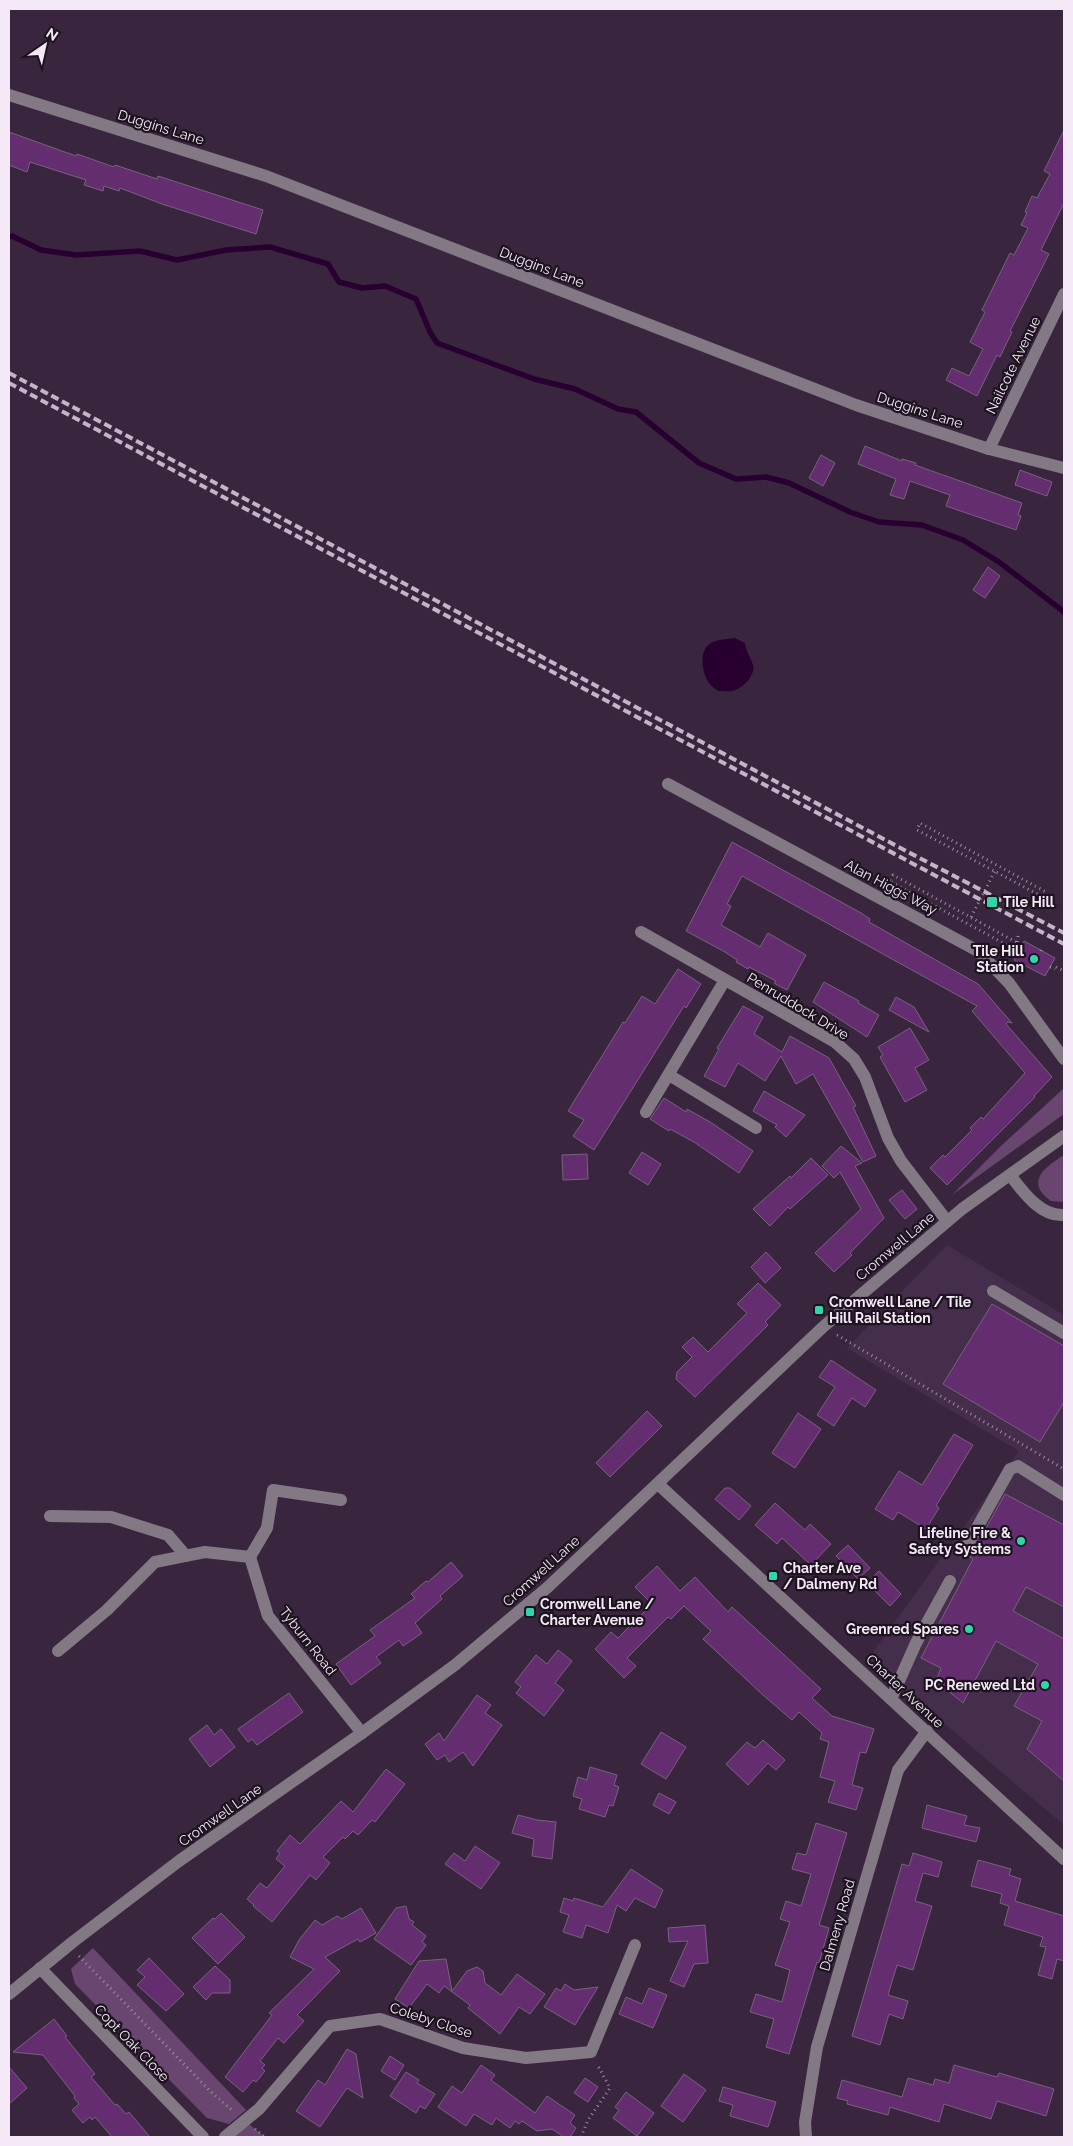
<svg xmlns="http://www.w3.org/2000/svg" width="1073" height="2146" font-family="Raleway,sans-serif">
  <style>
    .built { fill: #452e4b }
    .green { fill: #684670 }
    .water { fill: #270030 }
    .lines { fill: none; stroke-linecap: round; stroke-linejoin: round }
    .stream { stroke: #270030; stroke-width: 5.5 }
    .building { fill: #632d70; stroke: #77627d }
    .path { stroke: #9c8ca0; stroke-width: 3; stroke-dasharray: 1 4; stroke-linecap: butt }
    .minor { stroke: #837985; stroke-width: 12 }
    .rail { stroke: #c3b5c7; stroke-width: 4; stroke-dasharray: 8 4; stroke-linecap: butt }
    .poi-dot { fill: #32d4a9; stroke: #1c131e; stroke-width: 2 }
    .labels { text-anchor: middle; stroke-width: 4.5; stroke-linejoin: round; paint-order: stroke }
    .street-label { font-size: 14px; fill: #f5e9f8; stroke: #1c131e }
    .poi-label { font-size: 14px; font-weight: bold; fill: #f5e9f8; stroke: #1c131e; text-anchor: start }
  </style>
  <rect width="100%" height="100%" fill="#39263e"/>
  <!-- built -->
  <path class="built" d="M947,1245L1064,1315V1825L868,1659L1019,1451L847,1348Z"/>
  <!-- green -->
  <g class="green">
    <path d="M1064,1088V1114L952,1195L1001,1146Z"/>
    <path d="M1064,1155V1202L1051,1201C1024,1182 1045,1167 1064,1155Z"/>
    <path d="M93,1948L246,2110L229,2124L207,2118L75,1984L71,1969Z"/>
    <path d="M244,2120L265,2137H236L230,2132Z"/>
  </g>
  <!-- water -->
  <path class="water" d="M735,638L745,643C746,652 751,657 753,665C756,675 743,688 733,691C729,692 723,691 718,691C715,689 711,686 709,683C702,673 698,650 711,643C718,639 728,639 735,638Z"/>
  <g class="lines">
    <!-- stream -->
    <path class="stream" d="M9,237L12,236L41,250L76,255L140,251L177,260L226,250L270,247L328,264L339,282L362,288L385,286L416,299L430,332L437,343L534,379L575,389L618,409L636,412L699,463L736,479L766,477L789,483L850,512L879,522L922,525L963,540L999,562L1064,612"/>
  </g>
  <!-- building -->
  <g class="building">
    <path d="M1064,130V203L1041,250L1049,254L1010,331L1012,332L1000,357L997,355L977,396L946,380L952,368L969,376L983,349L970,342L985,312L982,310L1010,253L1014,255L1028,228L1021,225L1027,213L1025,212L1032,196L1037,198L1050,174L1044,171Z"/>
    <path d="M9,132L76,156L77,154L114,167L115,165L157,179L158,176L263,210L256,234L162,204L120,188L119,191L104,186L103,191L84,185L86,180L30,162L27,172L9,165Z"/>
    <path d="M865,446L902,461V459L916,463L915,465L1022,503L1018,515L1021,516L1016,530L946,506L950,495L910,481L904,499L890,495L896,479L858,464Z"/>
    <path d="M821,455L835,463L823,486L809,478Z"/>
    <path d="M1020,470L1052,482L1047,496L1015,485Z"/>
    <path d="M988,567L1000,576L985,598L973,590Z"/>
    <path d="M732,842L861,913L870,919L869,922L978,984L1012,1023L1008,1022L1006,1024L1052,1077L1034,1096L1035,1097L947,1185L930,1168L943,1155L945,1157L972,1130L970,1128L981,1117L983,1119L1025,1073L972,1011L977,1006L742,876L727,904L731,906L721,925L760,947L768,933L806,955L787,990L774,983L776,981L749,967L748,969L736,962L737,960L725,952L686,931Z"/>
    <path d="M1024,941L1055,958L1045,976L1014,960Z"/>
    <path d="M678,969L701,984L686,1008L684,1006L594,1150L573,1136L584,1120L568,1111L623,1022L625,1023L642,996L655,1004Z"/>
    <path d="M824,982L859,1001L858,1003L879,1015L867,1037L813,1002Z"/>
    <path d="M896,997L914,1007L929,1032L889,1010Z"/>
    <path d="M743,1006L763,1017L754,1034L782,1052L790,1036L829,1058L856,1106L853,1107L876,1156L863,1162L813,1074L796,1084L781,1056L765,1081L738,1063L725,1087L704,1076L719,1049L717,1048Z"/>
    <path d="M910,1028L929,1060L915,1068L927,1090L905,1102L880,1057L883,1055L878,1047Z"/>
    <path d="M764,1091L805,1115L786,1137L775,1127L777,1125L753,1111Z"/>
    <path d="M664,1098L686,1112L687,1109L710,1122L753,1151L739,1173L694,1142L670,1129L669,1131L650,1119Z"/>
    <path d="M841,1146L862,1163L855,1166L884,1218L850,1253L852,1255L834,1272L815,1253L861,1209L840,1172L834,1178L822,1166Z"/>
    <path d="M642,1152L661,1164L648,1185L629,1173Z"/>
    <path d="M587,1154L588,1179L563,1180L562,1155Z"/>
    <path d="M811,1158L828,1175L790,1209L788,1207L770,1226L753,1209L790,1176L791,1178Z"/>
    <path d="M902,1190L917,1209L905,1219L889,1200Z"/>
    <path d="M766,1252L781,1268L765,1283L751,1267Z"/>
    <path d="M758,1283L781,1305L765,1322L768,1325L695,1397L676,1379L677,1372L692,1357L682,1347L693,1337L708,1352L747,1313L737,1304Z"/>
    <path d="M992,1304L1064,1346V1402L1040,1442L943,1384Z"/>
    <path d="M831,1360L876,1390L865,1407L852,1398L834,1426L817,1415L835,1387L819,1377Z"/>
    <path d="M647,1411L662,1426L610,1477L596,1463Z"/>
    <path d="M798,1413L821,1429L795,1468L772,1453Z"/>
    <path d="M954,1434L973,1445L936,1506L939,1508L926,1529L898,1512L893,1520L875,1509L899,1471L922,1485Z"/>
    <path d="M725,1488H730L751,1506L739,1520L715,1499Z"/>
    <path d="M1005,1494L1064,1525V1607L1026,1587L1013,1611L1064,1639V1781L1027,1749L1042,1721L1014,1706L1038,1664L996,1641L963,1703L936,1681L941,1668L921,1658L973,1559L970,1557Z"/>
    <path d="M775,1503L805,1530L810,1524L831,1544L811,1565L782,1538L777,1544L755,1525Z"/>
    <path d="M848,1545L870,1568L858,1579L836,1556Z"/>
    <path d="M451,1562L463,1576L440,1596L442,1599L415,1623L422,1633L403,1646L399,1640L376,1657L381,1663L351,1685L336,1664L375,1636L370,1630L415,1598L411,1594L426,1581L428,1582Z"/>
    <path d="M657,1566L680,1591L695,1577L728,1612L732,1607L821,1689L812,1698L832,1716L874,1729L866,1753L860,1752L852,1785L863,1788L856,1810L828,1802L835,1781L820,1777L829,1742L820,1739L822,1733L799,1712L792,1720L763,1695L703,1639L711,1631L684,1606L671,1619L668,1617L627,1658L636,1666L624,1678L595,1649L611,1632L618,1638L652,1604L635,1587Z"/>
    <path d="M879,1571L901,1594L890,1606L867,1583Z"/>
    <path d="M558,1650L572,1661L555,1683L564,1690L544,1716L516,1693L521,1687L515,1682L536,1655L547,1664Z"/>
    <path d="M289,1693L303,1712L257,1745L252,1739L248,1742L238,1729Z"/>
    <path d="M477,1695L491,1705L485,1713L502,1725L473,1766L463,1752L449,1762L445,1755L437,1760L425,1744L439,1733L444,1741Z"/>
    <path d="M207,1725L214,1735L221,1729L235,1747L210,1767L189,1739Z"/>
    <path d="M661,1732L686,1747L666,1779L641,1764Z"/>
    <path d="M763,1740L785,1760L776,1770L768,1763L748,1785L726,1764L747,1742L755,1748Z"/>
    <path d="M590,1767L617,1775L614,1785L619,1787L613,1806L609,1805L605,1817L579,1809L582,1799L573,1796L578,1777L587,1780Z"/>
    <path d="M386,1769L405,1784L375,1822L372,1820L358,1835L353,1831L345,1839L343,1837L323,1857L330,1863L316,1880L310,1875L272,1922L253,1906L254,1905L247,1899L260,1883L267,1888L285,1866L276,1859L280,1853L277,1851L290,1835L300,1844L341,1801L353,1812Z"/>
    <path d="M659,1793L676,1802L669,1814L653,1805Z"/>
    <path d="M927,1805L967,1816L964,1825L980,1828L976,1842L922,1828Z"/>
    <path d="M518,1815L537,1820L556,1822L552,1859L532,1856L534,1839L512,1833Z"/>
    <path d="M816,1823L847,1833L819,1925L829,1928L819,1963L817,1962L789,2054L766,2047L774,2019L750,2012L756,1994L782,2002L790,1970L775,1965L790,1922L780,1919L786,1901L801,1906L811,1874L792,1869L797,1853L806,1855Z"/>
    <path d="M475,1846L500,1863L481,1889L445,1864L454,1853L465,1861Z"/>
    <path d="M913,1853L942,1862L938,1877L923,1873L915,1901L932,1906L913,1970L897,1965L888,1995L908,2001L903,2019L889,2014L880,2045L852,2036L902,1864L909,1866Z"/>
    <path d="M978,1860L1011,1869L1009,1875L1021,1879L1015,1901L1064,1916V1961L1057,1959L1052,1979L1038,1975L1046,1947L1040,1946L1043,1937L1004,1925L1009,1906L1000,1903L1002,1894L971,1886Z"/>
    <path d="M631,1869L663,1890L655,1908L635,1898L626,1911L617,1905L608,1933L586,1925L582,1938L563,1932L569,1915L560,1912L564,1898L573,1901L574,1898L603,1907Z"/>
    <path d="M406,1906L409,1919L414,1922L412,1925L426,1936L422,1942L426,1945L411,1965L374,1939L396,1908Z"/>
    <path d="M361,1908L376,1933L360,1942L358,1939L325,1957L340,1971L297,2015L304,2021L284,2043L278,2038L260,2061L265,2065L262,2068L265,2071L256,2082L253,2080L243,2092L225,2077L272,2015L269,2013L314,1969L290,1957L299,1940L315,1920L322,1925L337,1916L342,1919Z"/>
    <path d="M221,1913L245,1937L218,1964L192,1938L213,1918L215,1919Z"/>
    <path d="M705,1925L708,1963L694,1964L684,1987L670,1981L688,1941L669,1942L668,1928Z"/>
    <path d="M149,1958L184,1994L166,2011L137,1985L145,1977L137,1970Z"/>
    <path d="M446,1959L452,1991L467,1971L477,1967L483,1971L485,1983L501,1995L517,1974L545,1994L530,2014L519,2007L500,2034L468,2008L470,2005L444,1986L439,1993L427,1984L409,2008L395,1999L419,1961Z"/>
    <path d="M215,1966L230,1980V1993H212L206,2000L193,1987Z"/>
    <path d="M565,1984L574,1990L598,1987L575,2025L544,2007L556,1988L561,1991Z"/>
    <path d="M649,1988L667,1995L653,2028L619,2014L626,1997L642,2004Z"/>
    <path d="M54,2019L67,2036L65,2037L95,2074L91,2077L115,2105L117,2104L126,2114L129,2112L150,2137H112L95,2117L92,2120L90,2117L83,2123L72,2110L79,2104L74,2098L75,2096L43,2055L13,2052Z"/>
    <path d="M347,2049L356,2054L363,2098L347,2088L320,2127L296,2111L318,2080L325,2085Z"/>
    <path d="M390,2056L404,2065L395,2080L381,2071Z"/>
    <path d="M481,2065L495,2075L491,2080L535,2113L547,2096L575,2115L570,2123L576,2128L570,2137H564L552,2129L537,2131L522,2121L519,2124L515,2121L510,2128L496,2118L492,2125L474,2114L466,2126L438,2107L452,2086L462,2093Z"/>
    <path d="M954,2065L997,2077L999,2073L1054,2089L1046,2116L997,2101L991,2119L944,2104L939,2122L890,2107L888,2115L847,2104L848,2101L837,2098L842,2080L902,2097L908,2078L933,2085L935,2079L949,2083Z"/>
    <path d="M9,2067L27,2088L9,2104Z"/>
    <path d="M406,2072L419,2080L417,2083L435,2094L425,2109L420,2106L416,2113L390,2096Z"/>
    <path d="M684,2074L706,2090L683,2122L661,2106Z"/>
    <path d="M585,2078L598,2087L588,2102L574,2093Z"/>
    <path d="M723,2087L776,2102L768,2127L730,2116L733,2105L719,2101Z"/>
    <path d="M626,2092L654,2113L637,2136L613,2118L619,2110L615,2107Z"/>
  </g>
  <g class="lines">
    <!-- path -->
    <g class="path">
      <path d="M1040,904L1046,892L920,823L917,830L1043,897"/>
      <path d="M971,917L995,871"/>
      <path d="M1016,942L893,875L889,881L1016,950L1018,936"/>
      <path d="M1041,951L1042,948"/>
      <path d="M1050,967L1055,969"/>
      <path d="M1056,967L1064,971"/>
      <path d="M837,1335L1064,1469"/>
      <path d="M79,1956L210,2091L233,2111"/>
      <path d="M255,2129L265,2137"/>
      <path d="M581,2137L588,2120L610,2088L597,2064"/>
    </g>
    <!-- minor -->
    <g class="minor">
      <path d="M9,95L266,176L856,405L989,449L1064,468"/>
      <path d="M989,449L1064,294"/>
      <path d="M668,784L978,951L1009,983L1064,1059"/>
      <path d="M641,932L835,1042L854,1059L865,1077L888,1138L901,1161L947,1221"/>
      <path d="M669,1075L756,1128"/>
      <path d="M646,1112L725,980"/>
      <path d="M1010,1175C1023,1192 1041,1217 1064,1215"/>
      <path d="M993,1291L1064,1333"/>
      <path d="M658,1484L1064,1859"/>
      <path d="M50,1516L111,1517L168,1535L186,1556"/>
      <path d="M964,1551L1010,1469L1018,1466L1064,1495"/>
      <path d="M250,1557L268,1616L362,1733"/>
      <path d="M250,1557L267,1528L273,1490L341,1500"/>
      <path d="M58,1651L107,1610L155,1562L205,1552L250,1557"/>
      <path d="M891,1699L916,1643L950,1581"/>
      <path d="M40,1968L203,2137"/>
      <path d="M9,1994L74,1941L179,1861L362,1733L455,1665L548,1587L823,1327L962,1209L1064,1136"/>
      <path d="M225,2137L259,2109L330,2026L380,2019L463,2048L526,2058L591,2052L635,1945"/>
      <path d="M806,2137L805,2122L817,2047L898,1770L927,1731"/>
    </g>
    <!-- rail -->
    <g class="rail">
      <path d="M9,373L908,852L1064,933"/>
      <path d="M9,383L1064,944"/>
    </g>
  </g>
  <!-- markers -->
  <g class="poi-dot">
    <rect x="986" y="896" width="12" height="12" rx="2.5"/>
    <circle cx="1034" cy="959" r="5"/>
    <rect x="814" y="1305" width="10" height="10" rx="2.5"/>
    <circle cx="1021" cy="1541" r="5"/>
    <rect x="768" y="1571" width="10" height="10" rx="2.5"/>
    <rect x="525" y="1607" width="10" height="10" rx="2.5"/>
    <circle cx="969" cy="1629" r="5"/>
    <circle cx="1045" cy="1685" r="5"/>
  </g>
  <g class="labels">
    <!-- street labels -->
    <g class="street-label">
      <text transform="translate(161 127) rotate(17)" y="5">Duggins Lane</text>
      <text transform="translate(542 267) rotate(21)" y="5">Duggins Lane</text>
      <text transform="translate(1013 365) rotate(-64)" y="5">Nailcote Avenue</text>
      <text transform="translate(920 410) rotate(18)" y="5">Duggins Lane</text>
      <text transform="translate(891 887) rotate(28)" y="5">Alan Higgs Way</text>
      <text transform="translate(798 1006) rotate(31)" y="5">Penruddock Drive</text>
      <text transform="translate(895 1246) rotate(-40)" y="5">Cromwell Lane</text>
      <text transform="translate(541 1571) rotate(-42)" y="5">Cromwell Lane</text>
      <text transform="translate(308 1641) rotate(52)" y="5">Tyburn Road</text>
      <text transform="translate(905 1691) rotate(43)" y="5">Charter Avenue</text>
      <text transform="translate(220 1815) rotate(-35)" y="5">Cromwell Lane</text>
      <text transform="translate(837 1925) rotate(-74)" y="5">Dalmeny Road</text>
      <text transform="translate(431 2020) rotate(18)" y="5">Coleby Close</text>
      <text transform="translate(132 2043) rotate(46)" y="5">Copt Oak Close</text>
    </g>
    <!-- poi labels -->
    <g class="poi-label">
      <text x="1003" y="907">Tile Hill</text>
      <text x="1024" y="956" text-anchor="end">Tile Hill<tspan x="1024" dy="16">Station</tspan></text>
      <text x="829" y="1307">Cromwell Lane / Tile<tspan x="829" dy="16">Hill Rail Station</tspan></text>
      <text x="1011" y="1538" text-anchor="end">Lifeline Fire &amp;<tspan x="1011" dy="16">Safety Systems</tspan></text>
      <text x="783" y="1573">Charter Ave<tspan x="783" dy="16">/ Dalmeny Rd</tspan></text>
      <text x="540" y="1609">Cromwell Lane /<tspan x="540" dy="16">Charter Avenue</tspan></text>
      <text x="959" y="1634" text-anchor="end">Greenred Spares</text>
      <text x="1035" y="1690" text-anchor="end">PC Renewed Ltd</text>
    </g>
  </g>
  <!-- border -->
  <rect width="1073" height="2146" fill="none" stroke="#f5e9f8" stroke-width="20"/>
  <!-- north arrow -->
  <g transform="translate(45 45) rotate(34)" stroke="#1c131e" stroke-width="4" paint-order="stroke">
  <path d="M0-4L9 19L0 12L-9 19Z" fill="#f5e9f8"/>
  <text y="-8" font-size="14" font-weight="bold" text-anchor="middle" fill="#f5e9f8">N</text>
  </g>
</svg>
